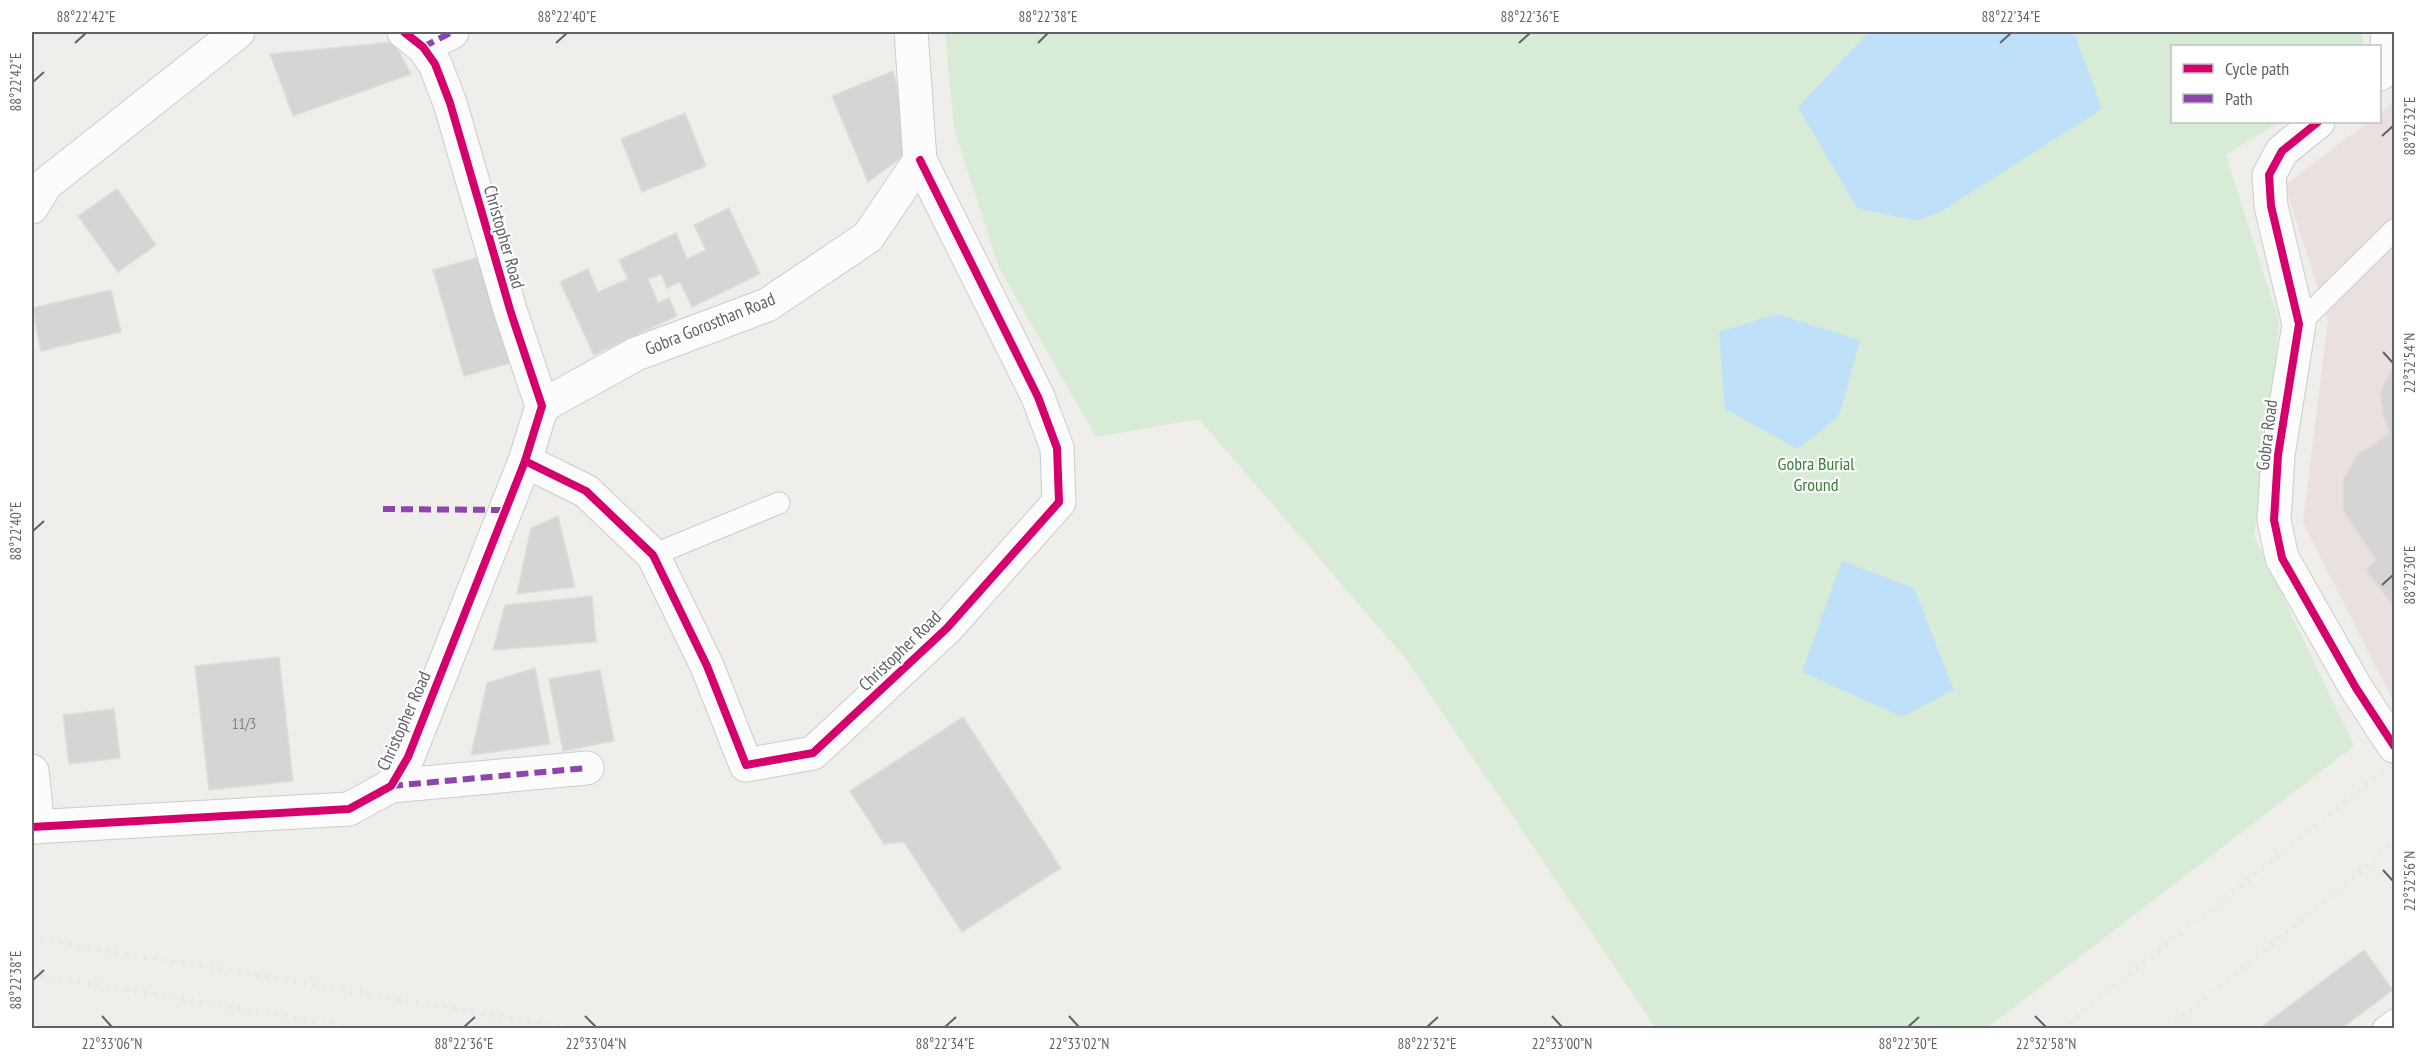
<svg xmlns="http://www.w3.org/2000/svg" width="2426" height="1060" font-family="'PT Sans Narrow',sans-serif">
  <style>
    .medical { fill: #eae0de }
    .green { fill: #d8ebd6 }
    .water { fill: #bfe0f9 }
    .building { fill: #d6d5d3; stroke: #deddd9; stroke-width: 1.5 }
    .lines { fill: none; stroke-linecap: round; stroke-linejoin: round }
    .service-casing { stroke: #cbcccc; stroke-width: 23 }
    .minor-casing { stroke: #cbcccc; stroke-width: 35 }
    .tertiary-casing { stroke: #cbcccc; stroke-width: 35 }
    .service { stroke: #fdfcfc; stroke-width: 21 }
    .minor { stroke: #fdfcfc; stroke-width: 33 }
    .tertiary { stroke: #fdfcfc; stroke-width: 33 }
    .rail { stroke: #e4e4e4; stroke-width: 4.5; stroke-dasharray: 1.5 8; stroke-linecap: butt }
    .quiet { stroke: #8e44ad; stroke-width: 6; stroke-dasharray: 12 6; stroke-linecap: butt }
    .cycleway-casing { stroke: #fff; stroke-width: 11 }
    .cycleway { stroke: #d6006c; stroke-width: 8 }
    .ticks { fill: none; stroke: #5f6368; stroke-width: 2 }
    .labels { text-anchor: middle; stroke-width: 4.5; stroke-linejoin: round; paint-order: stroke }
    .number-label { font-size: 15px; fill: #7e8184 }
    .street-label { font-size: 18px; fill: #5f6368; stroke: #fff }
    .park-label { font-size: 18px; fill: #348238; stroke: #fff }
    .neatline { fill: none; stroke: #5f6368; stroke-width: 2 }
    .ticks-label { font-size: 15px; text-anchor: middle; fill: #5f6368 }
  </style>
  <rect width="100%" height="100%" fill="#efeeea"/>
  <!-- medical -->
  <path class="medical" d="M2394,101V702L2303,523L2328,321L2285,185L2368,122H2380V113Z"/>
  <!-- green -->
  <path class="green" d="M945,32H2361L2364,46H2172V122H2279L2226,155L2279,322L2268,445L2254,536L2354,746L1987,1028H1656L1406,659L1199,419L1096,437L999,268L954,128Z"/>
  <!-- water -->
  <g class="water">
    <path d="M1869,32H2074L2102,109L1942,211L1917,221L1857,208L1798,107Z"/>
    <path d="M1776,314L1860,340L1839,416L1798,449L1725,409L1719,332Z"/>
    <path d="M1842,561L1914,588L1954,690L1902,717L1802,672Z"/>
  </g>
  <!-- building -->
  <g class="building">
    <path d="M394,42L411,74L293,116L270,54Z"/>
    <path d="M893,71L913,149L868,182L832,96Z"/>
    <path d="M685,113L706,166L642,192L621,139Z"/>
    <path d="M117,189L156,245L118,272L78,216Z"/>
    <path d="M729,208L760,274L692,307L680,282L667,288L661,274L648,279L658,303L669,298L677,316L594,355L560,282L588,269L598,292L628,279L619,260L676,233L687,259L706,250L694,225Z"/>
    <path d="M479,257L510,363L464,376L433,270Z"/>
    <path d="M111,290L121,332L41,351L32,308Z"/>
    <path d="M2393,367H2394V607L2366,570L2376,560L2343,510V480L2358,454L2390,434L2383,415L2380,393Z"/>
    <path d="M558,516L575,587L517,594L531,528Z"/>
    <path d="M592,596L596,642L493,650L505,605Z"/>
    <path d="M279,657L293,781L209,790L195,666Z"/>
    <path d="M535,668L550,744L471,755L487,683Z"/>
    <path d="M600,670L614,741L563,751L549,679Z"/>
    <path d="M114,709L120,758L69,764L63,715Z"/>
    <path d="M963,717L1061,868L962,932L904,842L884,844L850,791Z"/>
    <path d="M2364,950L2393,990L2342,1028H2267L2264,1025Z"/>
  </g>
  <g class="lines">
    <!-- service casing -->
    <g class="service-casing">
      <g id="service">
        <path d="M2299,324L2394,230"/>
        <path d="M653,555L779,503"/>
        <path d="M2383,1028L2394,1020"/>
      </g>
    </g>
    <!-- minor casing -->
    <g class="minor-casing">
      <g id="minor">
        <path d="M423,47L452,32"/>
        <path d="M32,207L46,184L238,32"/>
        <path d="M525,461L586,491L653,555L707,666L746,765L813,753L947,628L1059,502L1057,448L1038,397L920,160"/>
        <path d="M32,771L38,827"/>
        <path d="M391,786L587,768"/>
      </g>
    </g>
    <!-- tertiary casing -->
    <g class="tertiary-casing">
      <g id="tertiary">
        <path d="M2380,74L2385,67L2388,32"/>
        <path d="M2318,122L2282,151L2269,175L2271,206L2299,324L2278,455L2274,520L2282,558L2356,688L2394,746"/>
        <path d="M542,406L636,354L767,305L868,237L920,160L911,32"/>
        <path d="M32,827L349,809L391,786L408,757L525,461L542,406L511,313L450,103L435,64L423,47L404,32"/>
      </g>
    </g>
    <!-- service -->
    <use href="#service" class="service"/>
    <!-- minor -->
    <use href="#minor" class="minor"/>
    <!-- tertiary -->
    <use href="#tertiary" class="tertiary"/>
    <!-- rail -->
    <g class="rail">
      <path d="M32,938L572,1028"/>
      <path d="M32,974L356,1028"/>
      <path d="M2062,1028L2394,763"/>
      <path d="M2168,1028L2356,876L2394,840"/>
    </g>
    <!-- quiet -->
    <g class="quiet">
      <path d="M423,47L452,32"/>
      <path d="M383,509L506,510"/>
      <path d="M391,786L587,768"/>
    </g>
    <!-- cycleway casing -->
    <g class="cycleway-casing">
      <g id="cycleway">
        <path d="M2318,122L2282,151L2269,175L2271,206L2299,324L2278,455L2274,520L2282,558L2356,688L2394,746"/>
        <path d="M525,461L586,491L653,555L707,666L746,765L813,753L947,628L1059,502L1057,448L1038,397L920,160"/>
        <path d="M32,827L349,809L391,786L408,757L525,461L542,406L511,313L450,103L435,64L423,47L404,32"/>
      </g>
    </g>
    <!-- cycleway -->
    <use href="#cycleway" class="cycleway"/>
  </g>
  <!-- ticks -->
  <path class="ticks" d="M75,43L86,33M556,43L567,33M1038,43L1048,33M1519,43L1530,33M2000,43L2011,33M33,82L44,72M2382,136L2393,126M2383,352L2393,363M33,531L44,521M2382,585L2393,575M2383,870L2393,881M33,980L44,970M102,1016L112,1027M585,1016L596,1027M1069,1016L1079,1027M1552,1016L1562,1027M2035,1016L2046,1027M464,1027L475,1017M945,1027L956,1017M1427,1027L1438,1017M1908,1027L1919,1017"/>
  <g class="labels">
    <!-- number labels -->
    <g class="number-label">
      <text x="244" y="729">11/3</text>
    </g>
    <!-- street labels -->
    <g class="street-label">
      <text transform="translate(504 237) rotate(74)" y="6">Christopher Road</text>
      <text transform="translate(710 324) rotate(-22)" y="6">Gobra Gorosthan Road</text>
      <text transform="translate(2267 435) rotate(-83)" y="6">Gobra Road</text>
      <text transform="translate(900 651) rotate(-44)" y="6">Christopher Road</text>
      <text transform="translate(404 721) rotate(-66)" y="6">Christopher Road</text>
    </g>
    <!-- park labels -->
    <g class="park-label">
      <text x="1816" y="470">Gobra Burial<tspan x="1816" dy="21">Ground</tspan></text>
    </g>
  </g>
  <!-- border -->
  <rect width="2426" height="1060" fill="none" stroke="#ffffff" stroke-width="66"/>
  <!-- legend -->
  <rect x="2171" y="45" width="210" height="78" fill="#ffffff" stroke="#bfc1c3" stroke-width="1.5"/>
  <rect x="2183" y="64" width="30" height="9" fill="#d6006c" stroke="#bfc1c3" stroke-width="1.5"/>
  <text x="2225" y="75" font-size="18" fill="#5f6368">Cycle path</text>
  <rect x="2183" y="94" width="30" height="9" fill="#8e44ad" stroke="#bfc1c3" stroke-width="1.5"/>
  <text x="2225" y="105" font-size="18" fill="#5f6368">Path</text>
  <rect x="33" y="33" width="2360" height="994" class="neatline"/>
  <g class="ticks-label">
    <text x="86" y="22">88°22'42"E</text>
    <text x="567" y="22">88°22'40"E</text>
    <text x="1048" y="22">88°22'38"E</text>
    <text x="1530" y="22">88°22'36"E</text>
    <text x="2011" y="22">88°22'34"E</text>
    <text transform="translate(16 82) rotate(-90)" y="5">88°22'42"E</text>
    <text transform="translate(2410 126) rotate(-90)" y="5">88°22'32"E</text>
    <text transform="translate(2410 363) rotate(-90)" y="5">22°32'54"N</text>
    <text transform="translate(16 531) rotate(-90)" y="5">88°22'40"E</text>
    <text transform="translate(2410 575) rotate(-90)" y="5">88°22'30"E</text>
    <text transform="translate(2410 881) rotate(-90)" y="5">22°32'56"N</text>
    <text transform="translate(16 980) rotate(-90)" y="5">88°22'38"E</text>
    <text x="112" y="1049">22°33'06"N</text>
    <text x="464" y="1049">88°22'36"E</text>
    <text x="596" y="1049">22°33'04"N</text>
    <text x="945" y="1049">88°22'34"E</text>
    <text x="1079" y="1049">22°33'02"N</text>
    <text x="1427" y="1049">88°22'32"E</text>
    <text x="1562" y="1049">22°33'00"N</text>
    <text x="1908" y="1049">88°22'30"E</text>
    <text x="2046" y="1049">22°32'58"N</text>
  </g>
</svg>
